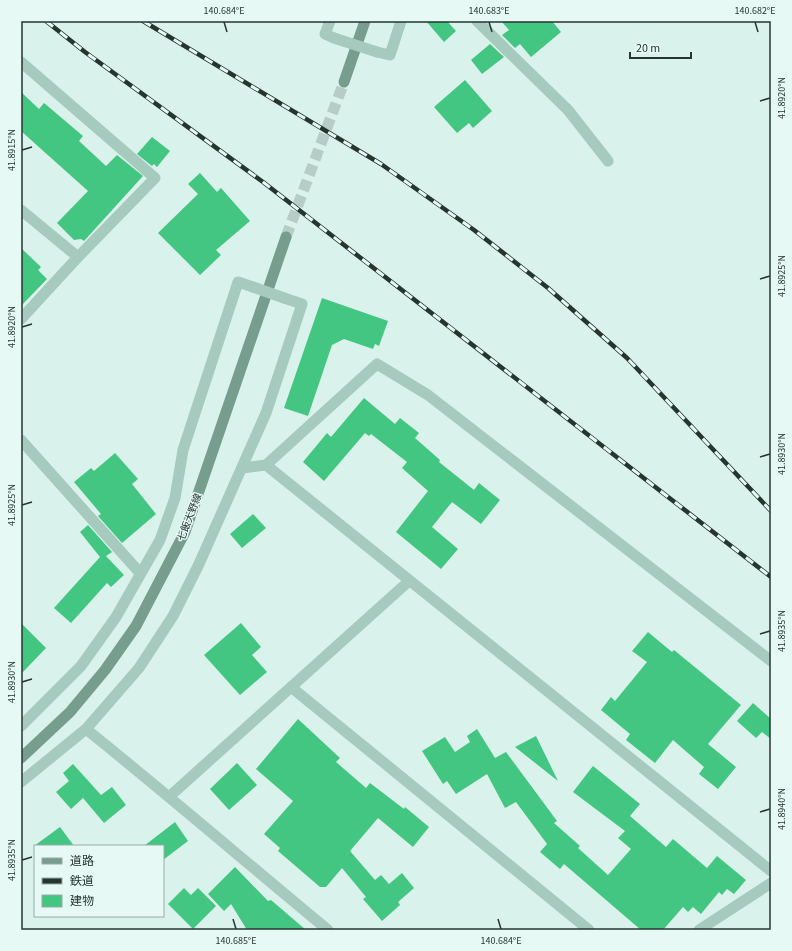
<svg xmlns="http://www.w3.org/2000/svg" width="792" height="951" font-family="'Source Sans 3','Noto Sans JP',sans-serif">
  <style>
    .building { fill: #43c681 }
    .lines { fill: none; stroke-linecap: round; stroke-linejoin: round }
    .secondary-tunnel { stroke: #b6ccc6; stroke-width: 11; stroke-dasharray: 11 5.5; stroke-linecap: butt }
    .minor { stroke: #a6cabe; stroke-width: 11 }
    .secondary { stroke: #779d8e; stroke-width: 11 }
    .rail-casing { stroke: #27352f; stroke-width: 4.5 }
    .rail { stroke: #e6f9f5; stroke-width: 3; stroke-dasharray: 9; stroke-linecap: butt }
    .minor-bridge { stroke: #a6cabe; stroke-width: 11 }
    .ticks { fill: none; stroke: #27352f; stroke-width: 1.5 }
    .labels { text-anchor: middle; stroke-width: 3; stroke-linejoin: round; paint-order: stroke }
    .street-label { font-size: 10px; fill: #27352f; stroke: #e6f9f5 }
    .neatline { fill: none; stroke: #27352f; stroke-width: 1.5 }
    .ticks-label { font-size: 10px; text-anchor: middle; fill: #27352f }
  </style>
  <rect width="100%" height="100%" fill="#daf2ec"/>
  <!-- building -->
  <g class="building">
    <path d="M426,21H447L456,31L444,42Z"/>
    <path d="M501,21H552L561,32L531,57L520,44L515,48L502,35L509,30Z"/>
    <path d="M490,44L504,57L482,74L471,60Z"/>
    <path d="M465,80L492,111L473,128L469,123L457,133L434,107Z"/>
    <path d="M21,92L39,109L44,103L83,136L79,141L106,166L117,155L143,176L84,241L81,239L74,240L57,223L88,191L21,131Z"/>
    <path d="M152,137L170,151L157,167L154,164L152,166L137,154Z"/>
    <path d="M200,173L217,192L221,188L250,221L216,250L221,255L200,275L158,233L198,194L188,184Z"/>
    <path d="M21,248L41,267L38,270L47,279L21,306Z"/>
    <path d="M322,298L388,321L379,346L375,344L373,349L344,339L332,345L308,416L284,408Z"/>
    <path d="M364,398L395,424L400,418L419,433L415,438L440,460L439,462L474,490L479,483L500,500L481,524L452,502L432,527L458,549L441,569L396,532L428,491L402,468L407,462L371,434L369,436L365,433L324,481L303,462L327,433L331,437Z"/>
    <path d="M115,453L138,479L132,484L156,514L122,543L98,516L101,514L74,482L91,468L94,471Z"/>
    <path d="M253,514L266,528L242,548L230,534Z"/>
    <path d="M88,525L112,552L106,556L124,575L111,587L107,583L71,623L54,608L100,557L80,532Z"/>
    <path d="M21,623L46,648L21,674Z"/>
    <path d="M241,623L261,647L252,655L267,672L240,695L204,655Z"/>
    <path d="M648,632L672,652L674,650L741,705L708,744L736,767L718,789L699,774L704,767L673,740L655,763L626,740L630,734L601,710L611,697L615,701L647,662L632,651Z"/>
    <path d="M753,703L771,719V739L762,732L756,738L737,721Z"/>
    <path d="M298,719L340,758L336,762L366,788L370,783L404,809L405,807L429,827L413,847L378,818L350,851L375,880L381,875L389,884L402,873L414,888L398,902L400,905L382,921L363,899L366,897L342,868L326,887H320L278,851L280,848L264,834L293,801L256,769Z"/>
    <path d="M477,729L495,758L506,752L557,821L554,823L580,846L578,848L608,875L631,849L618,838L625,831L573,792L593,766L640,804L630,816L666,847L673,839L707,868L717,856L746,880L734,894L727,889L722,895L719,892L701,914L693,907L688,912L683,907L663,930H641L564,864L560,869L540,852L547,844L516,802L505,808L487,774L456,794L447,781L443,784L422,751L445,737L455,752L470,742L467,736Z"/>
    <path d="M536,736L558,781L515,747Z"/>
    <path d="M237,763L257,785L229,810L210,789Z"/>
    <path d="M73,764L101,795L112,787L126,805L104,823L83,798L71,809L56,792L69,781L63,773Z"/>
    <path d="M175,822L188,841L163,860V846H144Z"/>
    <path d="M60,827L74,846H34Z"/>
    <path d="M235,867L268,901L271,900L306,930H247L231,904L224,911L208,894Z"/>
    <path d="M184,888L191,895L198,888L216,906L193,929L168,904Z"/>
  </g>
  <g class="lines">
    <!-- secondary-tunnel -->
    <path class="secondary-tunnel" d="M286,237L344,82"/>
    <!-- minor -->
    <g class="minor">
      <path d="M330,21L325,34L334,38"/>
      <path d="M477,21L568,110L608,161"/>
      <path d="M377,52L390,55L401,21"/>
      <path d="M21,62L155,178L78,257"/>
      <path d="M21,210L78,257L21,319"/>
      <path d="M21,440L140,573"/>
      <path d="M266,465L771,871"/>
      <path d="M243,468L266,465L377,364L428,395L771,661"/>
      <path d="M291,687L589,930"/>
      <path d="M21,726L81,666L116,617L160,540L175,498L183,450L238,282L253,287"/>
      <path d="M86,729C168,795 247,863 328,930"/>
      <path d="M21,782L86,729L139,668L173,616L199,564L266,413L302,304L284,298"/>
      <path d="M170,796L409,581"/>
      <path d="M699,930L771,883"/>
    </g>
    <!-- secondary -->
    <g class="secondary">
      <path d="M344,82L365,21"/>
      <path d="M21,758L70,712L105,670L136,626L185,532L286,237"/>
    </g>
    <!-- rail casing -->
    <g class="rail-casing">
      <g id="rail">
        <path d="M46,21L85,52L263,182L771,577"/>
        <path d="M143,21L381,164L474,230L548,288L627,358L771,511"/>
      </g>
    </g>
    <!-- rail -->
    <use href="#rail" class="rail"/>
    <!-- minor-bridge -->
    <g class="minor-bridge">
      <path d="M334,38L377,52"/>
      <path d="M253,287L284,298"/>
    </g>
  </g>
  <!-- ticks -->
  <path class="ticks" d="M224,22L227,32M489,22L492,32M755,22L758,32M760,101L770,98M22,150L32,147M760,279L770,276M22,327L32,324M760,457L770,454M22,505L32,502M760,634L770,631M22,682L32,679M760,812L770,809M22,860L32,857M233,919L236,929M498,919L501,929"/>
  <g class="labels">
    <!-- street labels -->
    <g class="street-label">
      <text transform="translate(189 517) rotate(-69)" y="4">七飯大野線</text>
    </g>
  </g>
  <!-- border -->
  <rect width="792" height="951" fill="none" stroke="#e6f9f5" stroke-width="44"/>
  <!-- legend -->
  <rect x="34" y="845" width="130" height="72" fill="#e6f9f5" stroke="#9aaba6"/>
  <rect x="42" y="858" width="20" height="6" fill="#779d8e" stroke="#9aaba6"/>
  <text x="70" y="865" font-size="12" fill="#27352f">道路</text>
  <rect x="42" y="878" width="20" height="6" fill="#27352f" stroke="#9aaba6"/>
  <text x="70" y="885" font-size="12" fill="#27352f">鉄道</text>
  <rect x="42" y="895" width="20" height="12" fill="#43c681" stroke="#9aaba6"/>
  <text x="70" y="905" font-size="12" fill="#27352f">建物</text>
  <!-- scale -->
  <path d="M630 52v6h61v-6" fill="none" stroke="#27352f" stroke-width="2"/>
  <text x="636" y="52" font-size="12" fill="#27352f" stroke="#e6f9f5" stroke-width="3" paint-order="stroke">20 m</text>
  <rect x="22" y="22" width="748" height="907" class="neatline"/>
  <g class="ticks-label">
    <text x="224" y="14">140.684°E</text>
    <text x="489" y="14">140.683°E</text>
    <text x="755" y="14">140.682°E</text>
    <text transform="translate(781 98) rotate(-90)" y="4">41.8920°N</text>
    <text transform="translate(11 150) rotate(-90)" y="4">41.8915°N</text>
    <text transform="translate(781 276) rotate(-90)" y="4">41.8925°N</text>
    <text transform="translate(11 327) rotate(-90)" y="4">41.8920°N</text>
    <text transform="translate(781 454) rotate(-90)" y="4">41.8930°N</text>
    <text transform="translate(11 505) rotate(-90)" y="4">41.8925°N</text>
    <text transform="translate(781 631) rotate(-90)" y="4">41.8935°N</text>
    <text transform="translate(11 682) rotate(-90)" y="4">41.8930°N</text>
    <text transform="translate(781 809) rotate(-90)" y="4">41.8940°N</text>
    <text transform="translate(11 860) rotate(-90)" y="4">41.8935°N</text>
    <text x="236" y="944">140.685°E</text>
    <text x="501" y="944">140.684°E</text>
  </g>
</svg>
